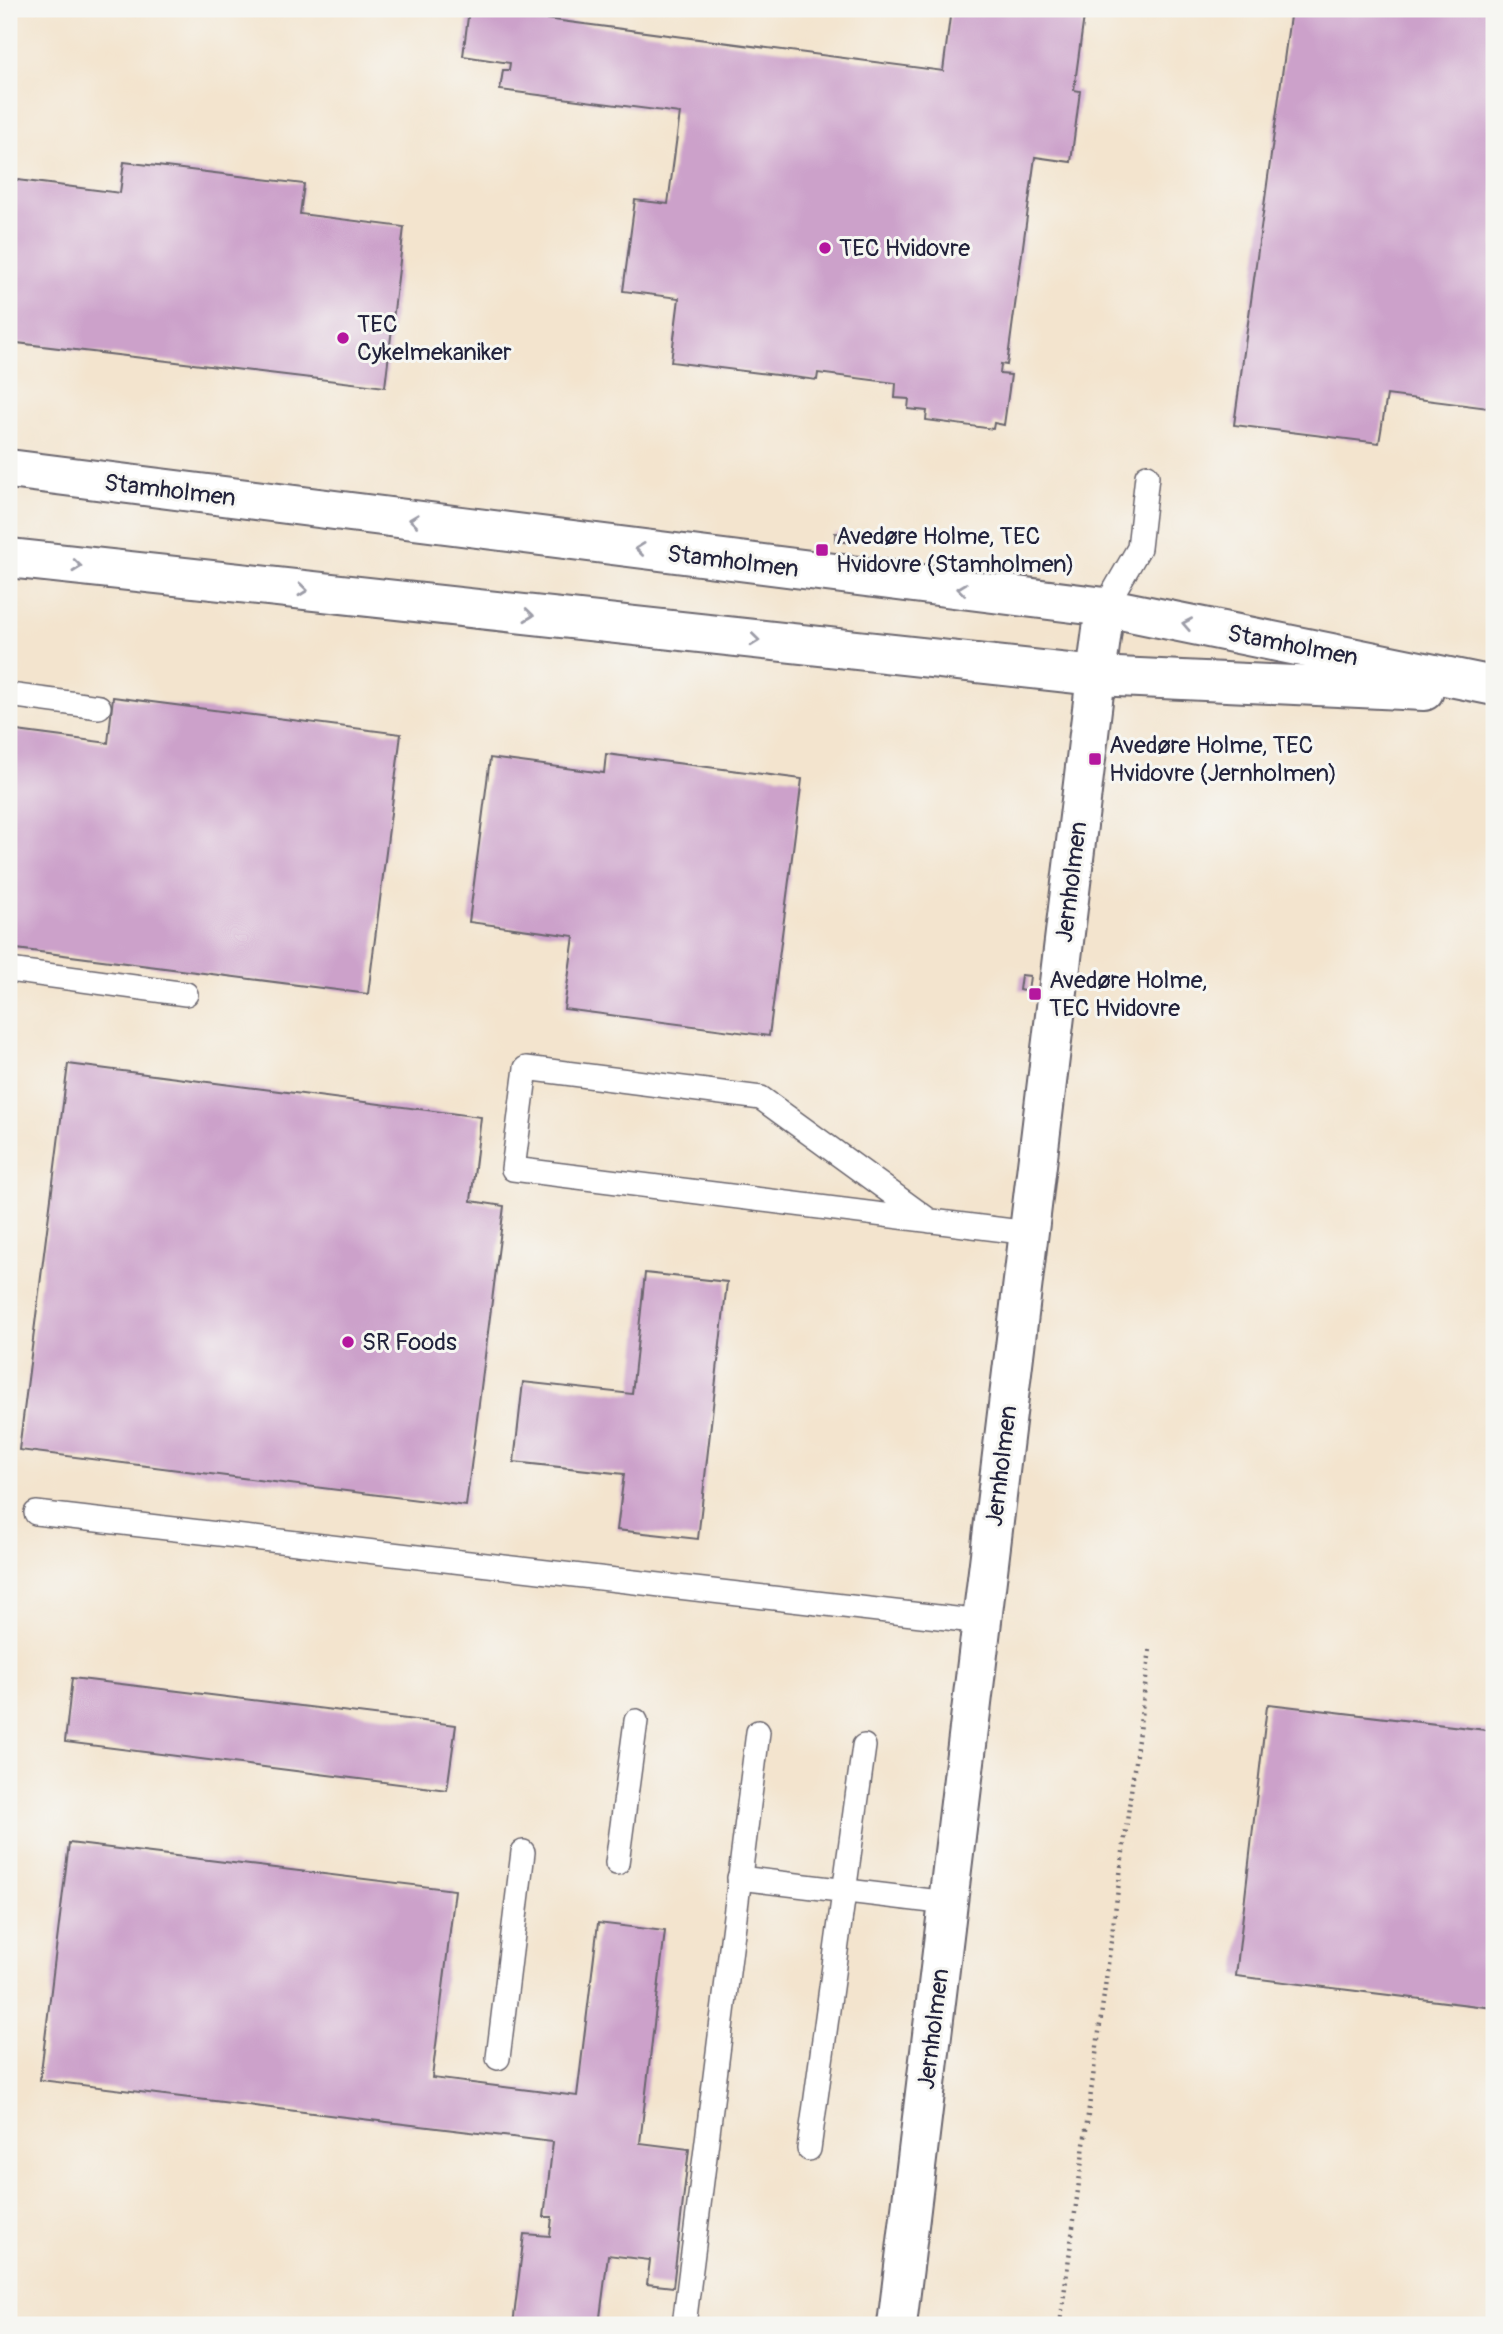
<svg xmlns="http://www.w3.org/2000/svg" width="1503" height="2334" font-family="Pangolin,sans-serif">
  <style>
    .building { fill: #cca1ca }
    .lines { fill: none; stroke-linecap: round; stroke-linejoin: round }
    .service-casing { stroke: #6b666e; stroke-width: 26 }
    .minor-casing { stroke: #6b666e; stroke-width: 42 }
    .tertiary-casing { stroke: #6b666e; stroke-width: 42 }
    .path { stroke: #6b666e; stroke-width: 4.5; stroke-dasharray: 2 5; stroke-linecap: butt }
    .service { stroke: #fff; stroke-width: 23 }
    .minor { stroke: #fff; stroke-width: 38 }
    .tertiary { stroke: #fff; stroke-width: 38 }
    .oneway { stroke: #9c9ca7 }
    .poi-dot { fill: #b5179e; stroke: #f6f6f2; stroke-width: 2.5 }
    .labels { text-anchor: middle; stroke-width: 6; stroke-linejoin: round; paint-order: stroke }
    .poi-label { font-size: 24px; fill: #22223b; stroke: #f6f6f2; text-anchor: start }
    .street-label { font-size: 24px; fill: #22223b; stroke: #f6f6f2 }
  </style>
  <rect width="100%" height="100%" fill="#f6f6f2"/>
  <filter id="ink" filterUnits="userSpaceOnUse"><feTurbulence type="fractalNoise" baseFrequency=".0143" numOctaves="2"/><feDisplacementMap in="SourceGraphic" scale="14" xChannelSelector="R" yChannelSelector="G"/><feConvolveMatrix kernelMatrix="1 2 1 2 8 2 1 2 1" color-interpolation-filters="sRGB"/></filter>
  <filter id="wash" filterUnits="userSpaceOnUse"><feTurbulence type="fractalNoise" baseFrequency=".00686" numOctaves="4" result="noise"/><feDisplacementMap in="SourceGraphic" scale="28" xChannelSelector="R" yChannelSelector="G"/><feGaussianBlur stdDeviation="1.57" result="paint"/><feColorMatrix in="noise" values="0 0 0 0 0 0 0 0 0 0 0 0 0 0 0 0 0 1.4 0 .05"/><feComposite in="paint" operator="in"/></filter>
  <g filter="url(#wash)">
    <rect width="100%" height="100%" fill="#f3e4ce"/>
    <g id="blocks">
      <!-- building -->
      <g class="building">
        <path d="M469,9L943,71L951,9H1085L1074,90L1080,91L1071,162L1035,157L1007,365L1001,364L1000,374L1011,375L1004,425L994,423L993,429L926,420L927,411L908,409L909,399L895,398L896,383L818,373L817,380L671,362L679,298L623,291L635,200L668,204L680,113L500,90L503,70H509L510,63L463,56Z"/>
        <path d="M1291,9H1494V350L1488,408L1387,395L1379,443L1234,425Z"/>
        <path d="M124,162L304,184L300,214L404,227L385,387L9,342V179L120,193Z"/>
        <path d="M835,533L856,535L855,543L835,541Z"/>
        <path d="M113,697L401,734L368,994L9,948V730L108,743Z"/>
        <path d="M606,754L802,779L769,1036L564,1009L574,936L469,922L490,758L604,773Z"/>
        <path d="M1021,975L1030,976L1028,992L1019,990Z"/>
        <path d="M68,1064L481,1117L471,1201L504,1206L466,1506L19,1450Z"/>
        <path d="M645,1273L727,1282L698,1539L617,1530L624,1474L514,1462L523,1382L632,1394Z"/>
        <path d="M72,1678L456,1725L447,1790L65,1742Z"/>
        <path d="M1269,1704L1494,1731V2008L1236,1976L1267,1706Z"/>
        <path d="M69,1843L455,1890L432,2078L577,2096L598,1923L665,1931L640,2143L689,2149L673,2287L647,2284L650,2260L608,2255L599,2325H513L524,2234L550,2236L552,2217H544L553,2142L40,2080Z"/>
      </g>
    </g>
  </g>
  <g filter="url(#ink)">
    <use href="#blocks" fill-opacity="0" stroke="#6b666e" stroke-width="2"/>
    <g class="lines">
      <!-- service casing -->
      <g class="service-casing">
        <g id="service">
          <path d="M1105,607L1139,548L1147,476"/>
          <path d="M9,695L99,707"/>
          <path d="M9,970L186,994"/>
          <path d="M930,1221L761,1098L526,1068L513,1169L1029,1233"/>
          <path d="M36,1513L982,1622"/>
          <path d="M617,1863L636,1721"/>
          <path d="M739,1878L948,1903"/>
          <path d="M498,2058L523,1852"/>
          <path d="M809,2149L864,1746"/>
          <path d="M684,2325L758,1732"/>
        </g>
      </g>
      <!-- minor casing -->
      <g class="minor-casing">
        <g id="minor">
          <path d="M9,469L1105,607L1494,686"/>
          <path d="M9,558L1096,676L1424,691"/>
          <path d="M897,2325L1096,676"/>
        </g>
      </g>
      <!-- tertiary casing -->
      <g class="tertiary-casing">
        <path id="tertiary" d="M1096,676L1105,607"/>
      </g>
      <!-- path -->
      <path class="path" d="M1060,2325L1150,1649"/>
      <!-- service -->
      <use href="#service" class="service"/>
      <!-- minor -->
      <use href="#minor" class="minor"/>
      <!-- tertiary -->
      <use href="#tertiary" class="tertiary"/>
    </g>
    <!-- one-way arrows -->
    <defs><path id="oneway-chevron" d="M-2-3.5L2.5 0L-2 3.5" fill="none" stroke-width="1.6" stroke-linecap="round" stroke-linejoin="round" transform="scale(1.75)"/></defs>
    <g class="oneway">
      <use href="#oneway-chevron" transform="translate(414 520) rotate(-173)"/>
      <use href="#oneway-chevron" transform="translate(640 549) rotate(-173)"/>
      <use href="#oneway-chevron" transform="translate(77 566) rotate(6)"/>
      <use href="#oneway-chevron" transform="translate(962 589) rotate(-173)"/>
      <use href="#oneway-chevron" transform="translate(303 590) rotate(6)"/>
      <use href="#oneway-chevron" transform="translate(529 615) rotate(6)"/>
      <use href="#oneway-chevron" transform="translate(1187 624) rotate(-169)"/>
      <use href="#oneway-chevron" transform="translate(755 640) rotate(6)"/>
    </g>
  </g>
  <!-- markers -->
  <g class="poi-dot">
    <circle cx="825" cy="248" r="7"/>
    <circle cx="343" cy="338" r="7"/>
    <rect x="815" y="543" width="14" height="14" rx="3.5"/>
    <rect x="1088" y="752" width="14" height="14" rx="3.5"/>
    <rect x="1028" y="987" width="14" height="14" rx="3.5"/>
    <circle cx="348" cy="1342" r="7"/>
  </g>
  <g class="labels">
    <!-- poi labels -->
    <g class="poi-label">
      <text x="839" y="256">TEC Hvidovre</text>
      <text x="357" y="332">TEC<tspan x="357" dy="28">Cykelmekaniker</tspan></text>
      <text x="836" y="544">Avedøre Holme, TEC<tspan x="836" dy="28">Hvidovre (Stamholmen)</tspan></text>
      <text x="1109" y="753">Avedøre Holme, TEC<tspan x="1109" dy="28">Hvidovre (Jernholmen)</tspan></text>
      <text x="1049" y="988">Avedøre Holme,<tspan x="1049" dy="28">TEC Hvidovre</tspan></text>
      <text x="362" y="1350">SR Foods</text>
    </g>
    <!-- street labels -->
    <g class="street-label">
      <text transform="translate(170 490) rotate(7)" y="8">Stamholmen</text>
      <text transform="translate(733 561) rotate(7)" y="8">Stamholmen</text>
      <text transform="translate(1293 645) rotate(11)" y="8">Stamholmen</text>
      <text transform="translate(1071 882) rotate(-83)" y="8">Jernholmen</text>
      <text transform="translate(1001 1466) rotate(-83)" y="8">Jernholmen</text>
      <text transform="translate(933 2029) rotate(-83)" y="8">Jernholmen</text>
    </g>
  </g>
  <!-- margin -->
  <rect width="1503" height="2334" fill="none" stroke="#f6f6f2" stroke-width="35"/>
</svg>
